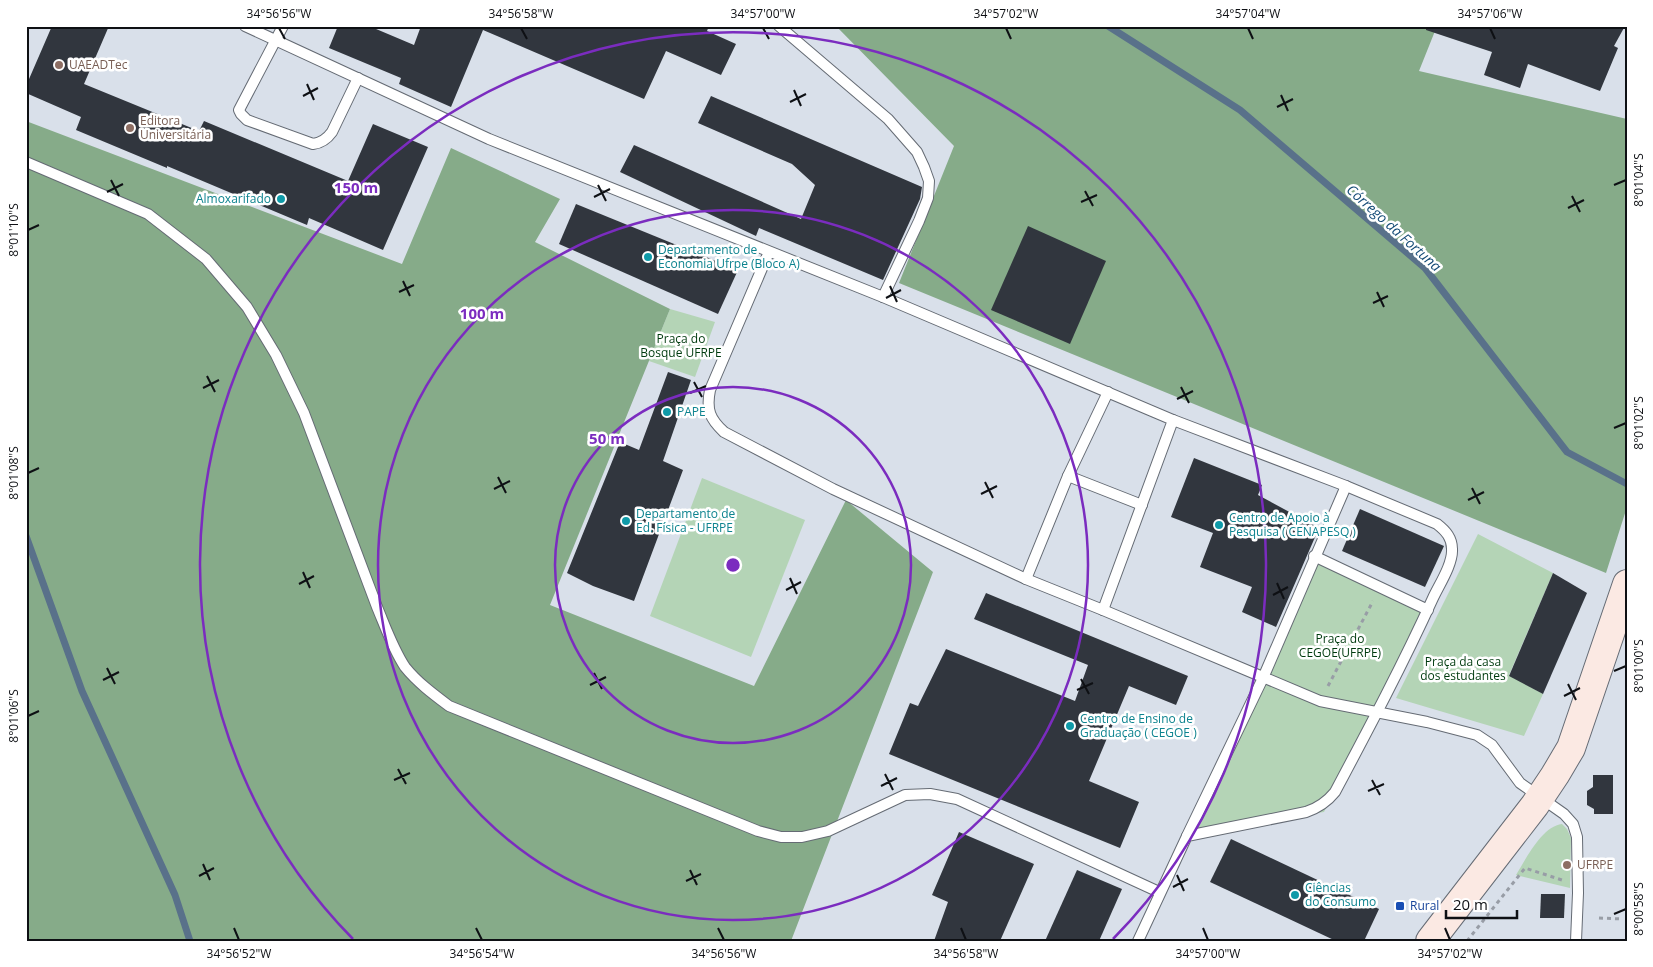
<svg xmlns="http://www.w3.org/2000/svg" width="1653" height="967" font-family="'Open Sans',sans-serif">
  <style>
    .green { fill: #b4d4b6 }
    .forest { fill: #86ab89 }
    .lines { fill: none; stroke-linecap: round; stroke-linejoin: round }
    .stream { stroke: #59718a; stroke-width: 7 }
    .building { fill: #31363e }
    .service-casing { stroke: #656b74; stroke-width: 12 }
    .secondary-casing { stroke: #656b74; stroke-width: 30 }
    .path { stroke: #989da6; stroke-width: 3; stroke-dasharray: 4 4; stroke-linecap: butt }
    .service { stroke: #fff; stroke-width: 10 }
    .secondary { stroke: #fbe9e3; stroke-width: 28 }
    .ticks { fill: none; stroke: #0e1014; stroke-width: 2 }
    .ring { fill: none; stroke: #7b2cbf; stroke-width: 2.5 }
    .education-dot { fill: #8d6e63; stroke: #fff; stroke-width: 2 }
    .culture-dot { fill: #0f9aa8; stroke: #fff; stroke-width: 2 }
    .transit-dot { fill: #1a4fb4; stroke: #fff; stroke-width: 2 }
    .labels { text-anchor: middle; stroke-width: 5; stroke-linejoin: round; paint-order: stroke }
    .education-label { font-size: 12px; fill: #785e54; stroke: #fff; text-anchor: start }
    .culture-label { font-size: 12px; fill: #0d838f; stroke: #fff; text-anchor: start }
    .park-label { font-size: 12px; fill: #003b0f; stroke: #fff }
    .transit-label { font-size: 12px; fill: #164399; stroke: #fff; text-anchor: start }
    .water-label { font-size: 14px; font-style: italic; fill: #124975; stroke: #fff }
    .centre { fill: #7b2cbf; stroke: #fff; stroke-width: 2.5 }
    .ring-label { font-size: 15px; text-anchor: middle; font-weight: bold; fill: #7b2cbf; stroke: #fff; stroke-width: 5; stroke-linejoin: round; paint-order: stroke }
    .neatline { fill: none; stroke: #0e1014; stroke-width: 2 }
    .ticks-label { font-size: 12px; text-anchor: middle; fill: #0e1014 }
  </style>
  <rect width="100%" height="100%" fill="#d9e0ea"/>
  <!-- green -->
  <g class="green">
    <path d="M670,309L715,322L695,377L649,361Z"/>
    <path d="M702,478L805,520L751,657L650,616Z"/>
    <path d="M1478,534L1553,573L1509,675L1543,694L1524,736L1396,698Z"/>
    <path d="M1316,561L1423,611L1324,812L1187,833Z"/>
    <path d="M1562,824L1567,829L1571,838L1570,888L1516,875C1526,859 1542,826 1562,824Z"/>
  </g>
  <!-- forest -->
  <g class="forest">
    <path d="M836,26H1437L1419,71L1627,119V507L1606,573L899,283L954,146Z"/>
    <path d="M26,121L402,264L451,148L560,199L535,242L670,309L550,605L754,686L846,500L933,572L791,941H26Z"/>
  </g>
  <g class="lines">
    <!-- stream -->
    <g class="stream">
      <path d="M1108,26L1240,110L1425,268L1567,452L1627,484"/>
      <path d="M26,536L82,691L175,895L190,941"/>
    </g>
  </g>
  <!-- building -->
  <g class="building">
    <path d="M52,26H109L84,84L199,131L204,121L348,181L373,124L428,147L383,250L309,218L307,225L167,166V168L76,130L81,117L26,93V86Z"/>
    <path d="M338,26H369L414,45L421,26H709L707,31L736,44L721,75L666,51L644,99L483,30L451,107L399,84L401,78L329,48Z"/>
    <path d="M1426,26H1625L1614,46L1618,48L1600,91L1528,64L1520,88L1484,75L1492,52L1426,30Z"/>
    <path d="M711,96L922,187L920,199L883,280L759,228L756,236L620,172L634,145L801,219L815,185L792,164L698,123Z"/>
    <path d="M576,204L738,270L718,314L559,244Z"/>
    <path d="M1028,226L1106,261L1070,344L991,310Z"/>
    <path d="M668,372L691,380L663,461L683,470L634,601L593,586L567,573L620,442L639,450Z"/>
    <path d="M1194,458L1262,485L1258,495L1319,528L1276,627L1242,612L1252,587L1200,567L1213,533L1171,517Z"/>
    <path d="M1360,509L1444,546L1425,587L1342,551Z"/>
    <path d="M1553,573L1587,593L1543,694L1509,676Z"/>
    <path d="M986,593L1188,676L1176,705L1129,686L1089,781L1139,802L1120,848L889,754L910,703L918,706L946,649L1075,701L1088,665L974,619Z"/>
    <path d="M1593,775H1613V814H1594V809L1587,805V791L1593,787Z"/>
    <path d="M959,832L1034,864L1000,941H934L948,902L932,895Z"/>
    <path d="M1231,839L1379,909L1364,941H1336L1210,882Z"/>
    <path d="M1077,870L1122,889L1099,941H1045Z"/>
    <path d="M1541,894H1565L1564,918H1540Z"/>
  </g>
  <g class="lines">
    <!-- service casing -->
    <g class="service-casing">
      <g id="service">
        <path d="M245,26L489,139L883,297L1173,420L1103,610"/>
        <path d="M283,26L239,110L241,114L247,120L313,144C321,143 327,139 332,132L358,78"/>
        <path d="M779,26L888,119L917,152L924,167L929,181L928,198L919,221L883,297"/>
        <path d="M26,162L148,214L206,259L247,307L276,355L304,413L377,607C385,626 393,649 405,667C417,682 433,694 449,706L758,831L781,837H802L828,831L905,795L930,794L957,799L1159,892"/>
        <path d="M769,252L710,390C706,410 710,419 724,432L833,489L1026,579L1103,610L1320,701L1427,722L1477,735L1492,745L1520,783L1564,814L1573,824L1577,837L1578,893L1576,941"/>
        <path d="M1068,476L1142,505"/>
        <path d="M1314,556L1428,610"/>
        <path d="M1026,579L1068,476L1108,392"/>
        <path d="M1187,836L1263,678L1346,486"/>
        <path d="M1138,941L1187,836L1306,812C1318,808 1327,802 1335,792C1369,728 1403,664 1433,598C1439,585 1453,564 1452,549C1452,538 1446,531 1437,524L1346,486L1173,420"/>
      </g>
    </g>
    <!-- secondary casing -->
    <g class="secondary-casing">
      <path id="secondary" d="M1430,941L1535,805L1555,775L1571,748L1627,584"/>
    </g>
    <!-- path -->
    <g class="path">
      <path d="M1328,686L1373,601"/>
      <path d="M1599,918L1623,919"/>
      <path d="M1467,941L1525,868L1562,880"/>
    </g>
    <!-- service -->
    <use href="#service" class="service"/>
    <!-- secondary -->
    <use href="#secondary" class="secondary"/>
  </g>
  <!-- ticks -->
  <path class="ticks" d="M279,28L285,39M521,28L527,39M763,28L769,39M1006,28L1011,39M1248,28L1253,39M1490,28L1495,39M307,84L314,100M794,90L801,106M1281,95L1288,111M303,96L318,88M790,102L806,94M1277,107L1293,99M111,180L119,196M598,185L606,201M1614,185L1626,180M1085,191L1093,206M107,192L123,184M1572,196L1580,212M594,197L610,189M1081,202L1097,195M1568,208L1584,200M28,230L39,225M403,281L410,296M890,286L897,302M399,292L414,285M1377,292L1384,307M886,298L901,290M1373,303L1388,296M207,376L215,392M694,382L702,397M1181,387L1189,403M203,388L219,380M690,393L706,386M1177,399L1193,391M1614,428L1626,423M28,473L39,468M498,477L506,493M985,482L993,498M1472,488L1480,504M494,489L510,481M981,494L997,486M1468,500L1484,492M303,572L310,588M790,578L797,594M1277,583L1284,599M299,584L314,576M786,590L801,582M1273,595L1288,587M107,668L115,684M1614,671L1626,666M594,673L602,689M1081,679L1089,694M103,680L119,672M1568,684L1576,700M590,685L606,677M1077,690L1093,683M1564,696L1580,688M28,716L39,711M398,769L406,784M885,774L893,790M394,780L410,773M1372,780L1380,795M881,786L897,778M1368,791L1384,784M203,864L210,880M690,870L697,885M1177,875L1184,891M199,876L214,868M686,881L701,874M1173,887L1188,879M1614,914L1626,909M234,928L239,940M476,928L482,940M718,928L724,940M961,928L966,940M1203,928L1208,940M1445,928L1450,940"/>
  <!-- distance rings -->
  <g class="ring">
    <circle cx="733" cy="565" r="178"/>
    <circle cx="733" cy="565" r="355"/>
    <path d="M353 939A533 533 0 1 1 1113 939"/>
  </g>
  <!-- markers -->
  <g class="education-dot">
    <circle cx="59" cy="65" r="5"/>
    <circle cx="130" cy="128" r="5"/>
    <circle cx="1567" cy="865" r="5"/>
  </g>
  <g class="culture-dot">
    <circle cx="281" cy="199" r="5"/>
    <circle cx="648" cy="257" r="5"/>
    <circle cx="667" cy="412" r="5"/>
    <circle cx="626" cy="521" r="5"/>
    <circle cx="1219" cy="525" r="5"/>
    <circle cx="1070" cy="726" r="5"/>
    <circle cx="1295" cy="895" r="5"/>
  </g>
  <rect class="transit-dot" x="1395" y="901" width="10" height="10" rx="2.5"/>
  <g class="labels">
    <!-- education labels -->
    <g class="education-label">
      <text x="69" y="69">UAEADTec</text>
      <text x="140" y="125">Editora<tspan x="140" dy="14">Universitária</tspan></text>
      <text x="1577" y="869">UFRPE</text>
    </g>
    <!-- culture labels -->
    <g class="culture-label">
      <text x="271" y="203" text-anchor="end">Almoxarifado</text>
      <text x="658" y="254">Departamento de<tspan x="658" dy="14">Economia Ufrpe (Bloco A)</tspan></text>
      <text x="677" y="416">PAPE</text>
      <text x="636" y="518">Departamento de<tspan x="636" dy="14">Ed. Física - UFRPE</tspan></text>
      <text x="1229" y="522">Centro de Apoio à<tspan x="1229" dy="14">Pesquisa ( CENAPESQ )</tspan></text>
      <text x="1080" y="723">Centro de Ensino de<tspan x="1080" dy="14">Graduação ( CEGOE )</tspan></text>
      <text x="1305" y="892">Ciências<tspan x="1305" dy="14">do Consumo</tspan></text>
    </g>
    <!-- park labels -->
    <g class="park-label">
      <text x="681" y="343">Praça do<tspan x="681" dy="14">Bosque UFRPE</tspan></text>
      <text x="1340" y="643">Praça do<tspan x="1340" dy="14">CEGOE(UFRPE)</tspan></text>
      <text x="1463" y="666">Praça da casa<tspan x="1463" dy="14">dos estudantes</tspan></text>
    </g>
    <!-- transit labels -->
    <g class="transit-label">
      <text x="1410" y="910">Rural</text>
    </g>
    <!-- water labels -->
    <g class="water-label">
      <text transform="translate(1394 228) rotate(42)" y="5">Córrego da Fortuna</text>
    </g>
  </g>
  <circle cx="733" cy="565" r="8" class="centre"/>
  <g class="ring-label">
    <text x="356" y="193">150 m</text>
    <text x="482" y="319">100 m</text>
    <text x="607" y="444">50 m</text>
  </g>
  <!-- border -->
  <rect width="1653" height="967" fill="none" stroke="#ffffff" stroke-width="55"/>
  <!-- scale -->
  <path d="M1446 910v8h71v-8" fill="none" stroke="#0e1014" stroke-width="2.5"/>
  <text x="1453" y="910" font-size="15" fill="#0e1014" stroke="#ffffff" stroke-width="4" paint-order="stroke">20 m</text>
  <rect x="28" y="28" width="1598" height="912" class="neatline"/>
  <g class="ticks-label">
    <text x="279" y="18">34°56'56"W</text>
    <text x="521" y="18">34°56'58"W</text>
    <text x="763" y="18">34°57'00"W</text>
    <text x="1006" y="18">34°57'02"W</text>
    <text x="1248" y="18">34°57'04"W</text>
    <text x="1490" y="18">34°57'06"W</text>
    <text transform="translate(1639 180) rotate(-90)" y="4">8°01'04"S</text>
    <text transform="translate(14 230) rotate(-90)" y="4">8°01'10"S</text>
    <text transform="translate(1639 423) rotate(-90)" y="4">8°01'02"S</text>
    <text transform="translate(14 473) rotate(-90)" y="4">8°01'08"S</text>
    <text transform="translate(1639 666) rotate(-90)" y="4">8°01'00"S</text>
    <text transform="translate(14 716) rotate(-90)" y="4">8°01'06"S</text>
    <text transform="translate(1639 909) rotate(-90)" y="4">8°00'58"S</text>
    <text x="239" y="958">34°56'52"W</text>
    <text x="482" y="958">34°56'54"W</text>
    <text x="724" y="958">34°56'56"W</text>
    <text x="966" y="958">34°56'58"W</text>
    <text x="1208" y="958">34°57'00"W</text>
    <text x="1450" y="958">34°57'02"W</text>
  </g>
</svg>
